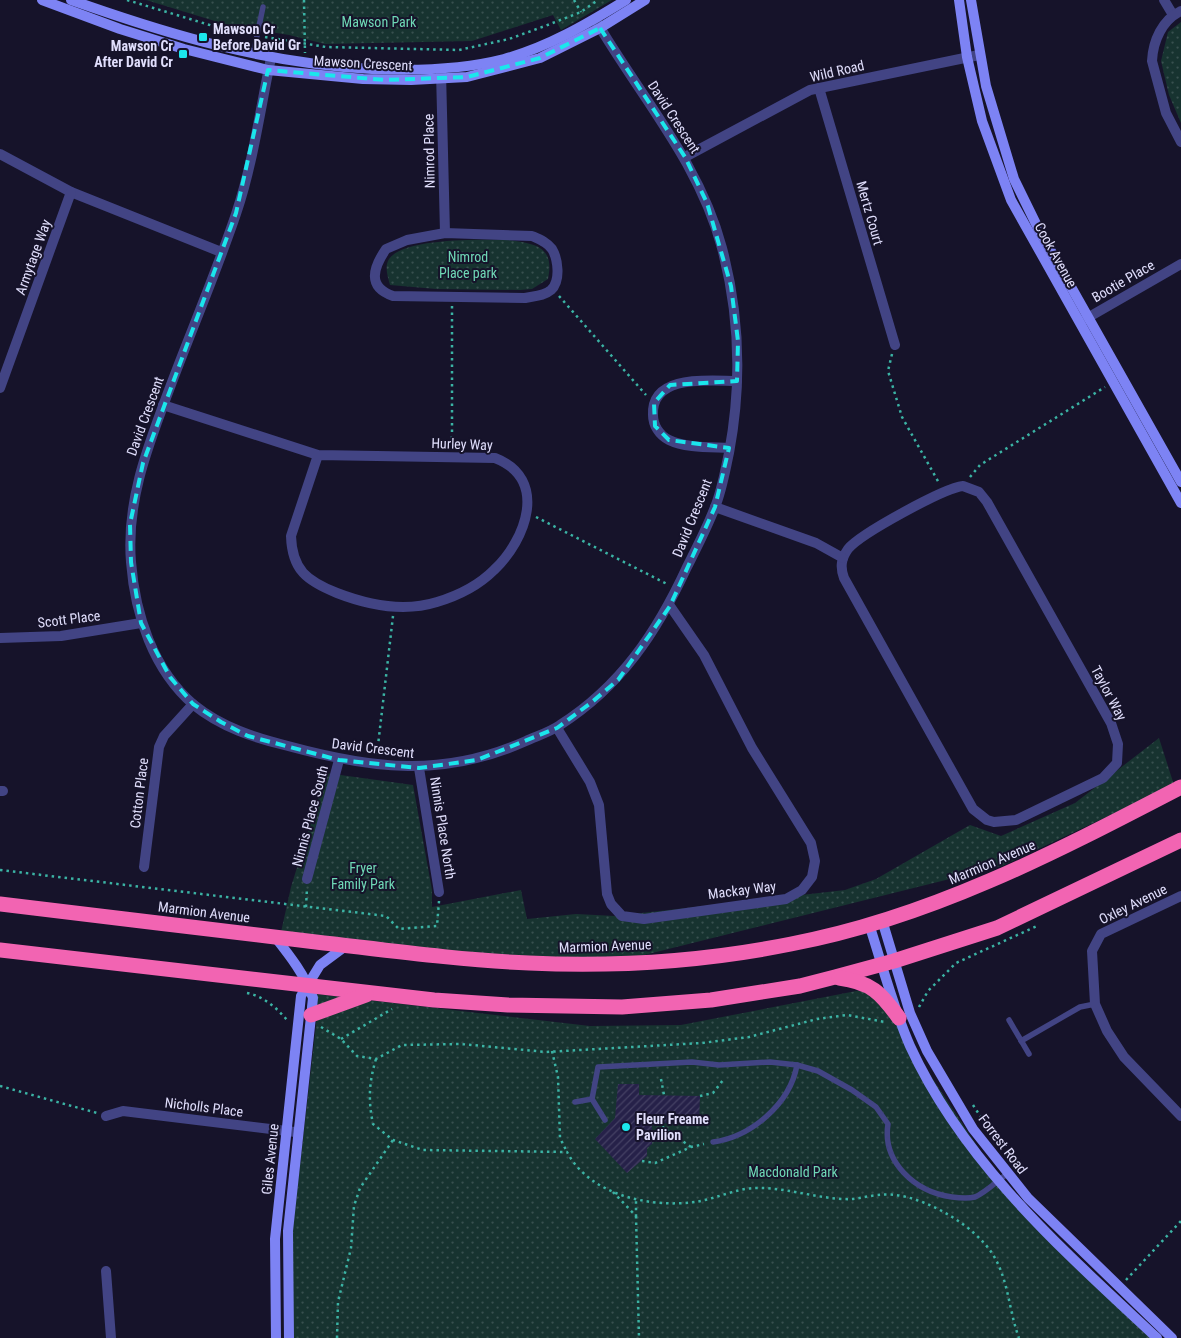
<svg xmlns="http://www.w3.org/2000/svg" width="1181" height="1338" font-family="'Roboto Condensed',sans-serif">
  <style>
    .park { fill: url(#park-dots) }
    .building { fill: url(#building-hatch) }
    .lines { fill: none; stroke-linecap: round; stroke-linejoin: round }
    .path { stroke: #3bb3a4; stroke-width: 2.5; stroke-dasharray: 2.5 4; stroke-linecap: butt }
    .lane { stroke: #424484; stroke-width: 5.5 }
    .street { stroke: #424484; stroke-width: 10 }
    .secondary { stroke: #7d83f4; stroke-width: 10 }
    .highway { stroke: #f264b2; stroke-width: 15 }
    .marked { fill: none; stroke: #1be6ec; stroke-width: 4; stroke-dasharray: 10 6; stroke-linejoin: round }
    .poi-dot { fill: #1be6ec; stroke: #16132a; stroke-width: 2 }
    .labels { text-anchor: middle; stroke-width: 4; stroke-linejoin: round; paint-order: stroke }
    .park-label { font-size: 14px; fill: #6fd8b6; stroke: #16132a }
    .poi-label { font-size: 14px; font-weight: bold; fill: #e0defc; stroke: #16132a; text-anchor: start }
    .street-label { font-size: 14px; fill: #e0defc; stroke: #16132a }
  </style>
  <defs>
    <pattern id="park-dots" width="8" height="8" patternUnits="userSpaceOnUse" patternTransform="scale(1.25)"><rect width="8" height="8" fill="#173330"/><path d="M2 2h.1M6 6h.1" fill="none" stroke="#38504f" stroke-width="1.8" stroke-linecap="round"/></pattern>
    <pattern id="building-hatch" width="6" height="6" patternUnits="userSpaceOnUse" patternTransform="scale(1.25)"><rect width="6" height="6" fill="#262149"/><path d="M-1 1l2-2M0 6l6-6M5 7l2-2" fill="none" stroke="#454164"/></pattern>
  </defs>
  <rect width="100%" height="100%" fill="#16132a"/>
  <!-- park -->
  <g class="park">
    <path d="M146,0H612L561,30L553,15L472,41L325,44L289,35L231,26Z"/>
    <path d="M1181,22V123L1169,95L1161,61L1168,32Z"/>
    <path d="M509,240C535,244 555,246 548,279L532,289L520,290L436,289L390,285C388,277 384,267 389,259C405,237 484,240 509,240Z"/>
    <path d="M1159,738L1174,785L1002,866L608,964L432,949L281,932L291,887L326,773L413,785L432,890V907L521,890L527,919L576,914L615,916L845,890L876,879L970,825L1001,836L1075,803Z"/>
    <path d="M882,986L909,1043L1009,1194L1153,1338H293L292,1235L316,1025V994L590,1026L681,1025Z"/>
  </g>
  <!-- building -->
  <path class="building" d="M618,1084H639V1095L700,1096L699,1124L652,1123V1144L647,1148V1156L627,1173L595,1139L615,1118Z"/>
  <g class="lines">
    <!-- path -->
    <g class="path">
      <path d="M127,0L213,26L250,34"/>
      <path d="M304,0L305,53"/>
      <path d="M574,0L581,12"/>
      <path d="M265,37L326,47L459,50L509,39L545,26L581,12L598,0"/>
      <path d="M559,296L646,395"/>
      <path d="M452,306V446"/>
      <path d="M892,354L888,371L902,417L939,483"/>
      <path d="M970,477L980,465L1105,387"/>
      <path d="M536,517L667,584"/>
      <path d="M377,754L393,616"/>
      <path d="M0,870L386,916L399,929L437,926L439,901"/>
      <path d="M306,907L307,888"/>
      <path d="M247,993C263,996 277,1008 287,1020"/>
      <path d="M919,1007L928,991L956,963L1037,926"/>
      <path d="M321,1027L341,1039L357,1056L376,1059L402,1045L461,1044L546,1052L702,1043L749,1037L817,1019L847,1015L885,1022"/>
      <path d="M341,1039L392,1009"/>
      <path d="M552,1051L558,1077L560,1138L567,1152"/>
      <path d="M376,1059C369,1082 368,1100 373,1124L393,1140L423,1150L567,1152C590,1195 649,1208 695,1202C715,1199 735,1189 754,1188C785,1187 814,1198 844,1199C856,1200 866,1196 878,1195C912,1190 962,1218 984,1243C1009,1270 1007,1306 1019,1338"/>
      <path d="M661,1079L664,1095"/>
      <path d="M0,1086L97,1113"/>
      <path d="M700,1096L713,1093L723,1080"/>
      <path d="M973,1105L988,1128"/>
      <path d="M657,1123L691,1147"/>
      <path d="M699,1124H710"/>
      <path d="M642,1161L655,1163L691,1147L704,1144"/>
      <path d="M613,1192L636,1216V1198"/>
      <path d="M636,1216L639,1338"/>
      <path d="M1126,1280L1181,1221"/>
      <path d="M337,1338L338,1302L351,1248L354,1206L360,1188L393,1140"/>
    </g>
    <!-- lane -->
    <g class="lane">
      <path d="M253,55L263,7"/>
      <path d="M1009,1020L1029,1054"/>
      <path d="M1021,1041L1080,1007L1095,1004"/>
      <path d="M575,1102L592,1099"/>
      <path d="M605,1120L592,1099L598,1067L692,1062L719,1065L770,1062L797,1065L818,1071L852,1090L876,1107L888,1124C882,1162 915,1192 952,1197C959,1198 967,1199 975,1197C986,1192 997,1181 1007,1174"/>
      <path d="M713,1142C751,1137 790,1104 797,1065"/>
    </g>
    <!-- street -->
    <g class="street">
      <path d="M1164,0L1173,15"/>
      <path d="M1181,11C1162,20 1153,41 1152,61L1166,113L1181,142"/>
      <path d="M271,58C260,110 253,164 236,214C216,273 191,331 169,390C148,446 126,501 131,562C135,614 153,670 194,705C221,727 255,738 288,746C373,769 443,778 526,741C537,736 550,732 560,725C621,686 657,632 687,567C697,547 707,528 715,507C722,490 725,471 729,453C742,384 740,316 722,248C699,161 639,95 595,19"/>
      <path d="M441,72L445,233"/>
      <path d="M819,88L895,345"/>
      <path d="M0,154L71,192L221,252"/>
      <path d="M685,157L810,90L979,55"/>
      <path d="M445,233L532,236C539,239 547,242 552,249C558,259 561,281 551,290C544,296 534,296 525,298L393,296C367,287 373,268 386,249L407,240Z"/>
      <path d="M1082,321L1181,264"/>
      <path d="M0,388L71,192"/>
      <path d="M163,405L318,455L495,458C549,479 526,540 494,570C479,585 457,596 437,602C405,612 368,605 337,593C307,581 292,570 291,536L318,455"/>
      <path d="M729,448C711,447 685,448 669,440C659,435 653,425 653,415C651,373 711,381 737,381"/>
      <path d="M963,486L979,492L987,502L1111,723L1118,744L1117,763L1103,778L1016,820L994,822L987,820L973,809L844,578C840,567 841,559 848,549C860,534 944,488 963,486Z"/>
      <path d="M715,507L816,543L843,558"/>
      <path d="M0,638L61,636L141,623"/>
      <path d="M557,728L590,782L599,805L607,894L611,904L622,916L644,919L786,899L802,890L812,877L815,861L811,843L752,748L704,655L670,606"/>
      <path d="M419,768L439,892"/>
      <path d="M0,791H3"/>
      <path d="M144,867L159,747L164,736L193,704"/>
      <path d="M307,879L339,760"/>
      <path d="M1181,896L1101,934L1092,951L1095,1004L1107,1031L1124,1057L1181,1116"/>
      <path d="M106,1116L123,1111L295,1132"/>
      <path d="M106,1271L111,1338"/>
    </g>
    <!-- secondary -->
    <g class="secondary">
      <path d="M42,0L120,29L184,49L268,70L363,79L411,80L467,77L540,58L600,28L645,0"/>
      <path d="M71,0C173,36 264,63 372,69C416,71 461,70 504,59C548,47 587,24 626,0"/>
      <path d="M959,0L967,57L982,121L1011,200L1181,503"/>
      <path d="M971,0L986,86L1014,179L1039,230L1181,482"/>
      <path d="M882,920L910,1013L927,1051L973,1129L1028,1198L1172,1338"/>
      <path d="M869,924C882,964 893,1007 910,1046C964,1164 1064,1251 1157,1338"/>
      <path d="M275,937C290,956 305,975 313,998L288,1231L289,1338"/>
      <path d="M276,1338L275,1239L301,996L320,965L347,945"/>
    </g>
    <!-- highway -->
    <g class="highway">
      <path d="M0,904C105,917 211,929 316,942C386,950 458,960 529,963C616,967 706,961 791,944C930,918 1056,852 1181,787"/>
      <path d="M0,950L434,1000L508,1005L622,1007L711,1000L800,986L835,977L894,961L997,928L1181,840"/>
      <path d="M839,978C871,982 881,993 899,1018"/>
      <path d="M311,1015L366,995"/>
    </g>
  </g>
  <!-- marked area -->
  <path class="marked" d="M600,28L685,157L707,203L731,286L738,341L737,381L670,385L654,403L655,426L669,440L729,448L715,507L670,606L618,680L592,702L557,728L477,760L419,768L339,760L248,736L221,722L193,704L170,677L141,623L131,562L130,524L143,463L236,213L268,70L385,80L467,77L540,58Z"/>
  <!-- markers -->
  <g class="poi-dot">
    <rect x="198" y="32" width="10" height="10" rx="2.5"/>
    <rect x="178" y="49" width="10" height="10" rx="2.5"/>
    <circle cx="626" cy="1127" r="5"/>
  </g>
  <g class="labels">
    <!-- park labels -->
    <g class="park-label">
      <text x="379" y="27">Mawson Park</text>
      <text x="468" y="262">Nimrod<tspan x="468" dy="16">Place park</tspan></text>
      <text x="363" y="873">Fryer<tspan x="363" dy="16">Family Park</tspan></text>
      <text x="793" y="1177">Macdonald Park</text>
    </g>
    <!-- poi labels -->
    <g class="poi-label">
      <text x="213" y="34">Mawson Cr<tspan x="213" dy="16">Before David Gr</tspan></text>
      <text x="173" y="51" text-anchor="end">Mawson Cr<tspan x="173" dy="16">After David Cr</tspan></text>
      <text x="636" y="1124">Fleur Freame<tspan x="636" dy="16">Pavilion</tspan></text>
    </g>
    <!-- street labels -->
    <g class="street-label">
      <text transform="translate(363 63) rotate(3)" y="5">Mawson Crescent</text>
      <text transform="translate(837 71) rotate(-13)" y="5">Wild Road</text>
      <text transform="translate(674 117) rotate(57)" y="5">David Crescent</text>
      <text transform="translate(429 151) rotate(-91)" y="5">Nimrod Place</text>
      <text transform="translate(870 213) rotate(74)" y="5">Mertz Court</text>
      <text transform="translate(1056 255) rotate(61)" y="5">Cook Avenue</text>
      <text transform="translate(33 257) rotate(-70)" y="5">Armytage Way</text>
      <text transform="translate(1123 281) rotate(-30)" y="5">Bootie Place</text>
      <text transform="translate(145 416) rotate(-70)" y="5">David Crescent</text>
      <text transform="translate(462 444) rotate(2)" y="5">Hurley Way</text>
      <text transform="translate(692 518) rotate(-68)" y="5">David Crescent</text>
      <text transform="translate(69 619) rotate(-7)" y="5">Scott Place</text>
      <text transform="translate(1109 693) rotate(62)" y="5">Taylor Way</text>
      <text transform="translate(373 748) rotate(7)" y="5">David Crescent</text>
      <text transform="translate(139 793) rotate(-83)" y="5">Cotton Place</text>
      <text transform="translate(310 816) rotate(-75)" y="5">Ninnis Place South</text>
      <text transform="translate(443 828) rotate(81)" y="5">Ninnis Place North</text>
      <text transform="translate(992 862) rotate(-23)" y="5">Marmion Avenue</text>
      <text transform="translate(742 890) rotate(-7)" y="5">Mackay Way</text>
      <text transform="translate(1133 904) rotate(-26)" y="5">Oxley Avenue</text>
      <text transform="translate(204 912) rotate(7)" y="5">Marmion Avenue</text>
      <text transform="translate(605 946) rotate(-2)" y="5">Marmion Avenue</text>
      <text transform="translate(204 1107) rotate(7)" y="5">Nicholls Place</text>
      <text transform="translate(1003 1144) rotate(53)" y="5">Forrest Road</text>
      <text transform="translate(270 1159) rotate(-84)" y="5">Giles Avenue</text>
    </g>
  </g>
</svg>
